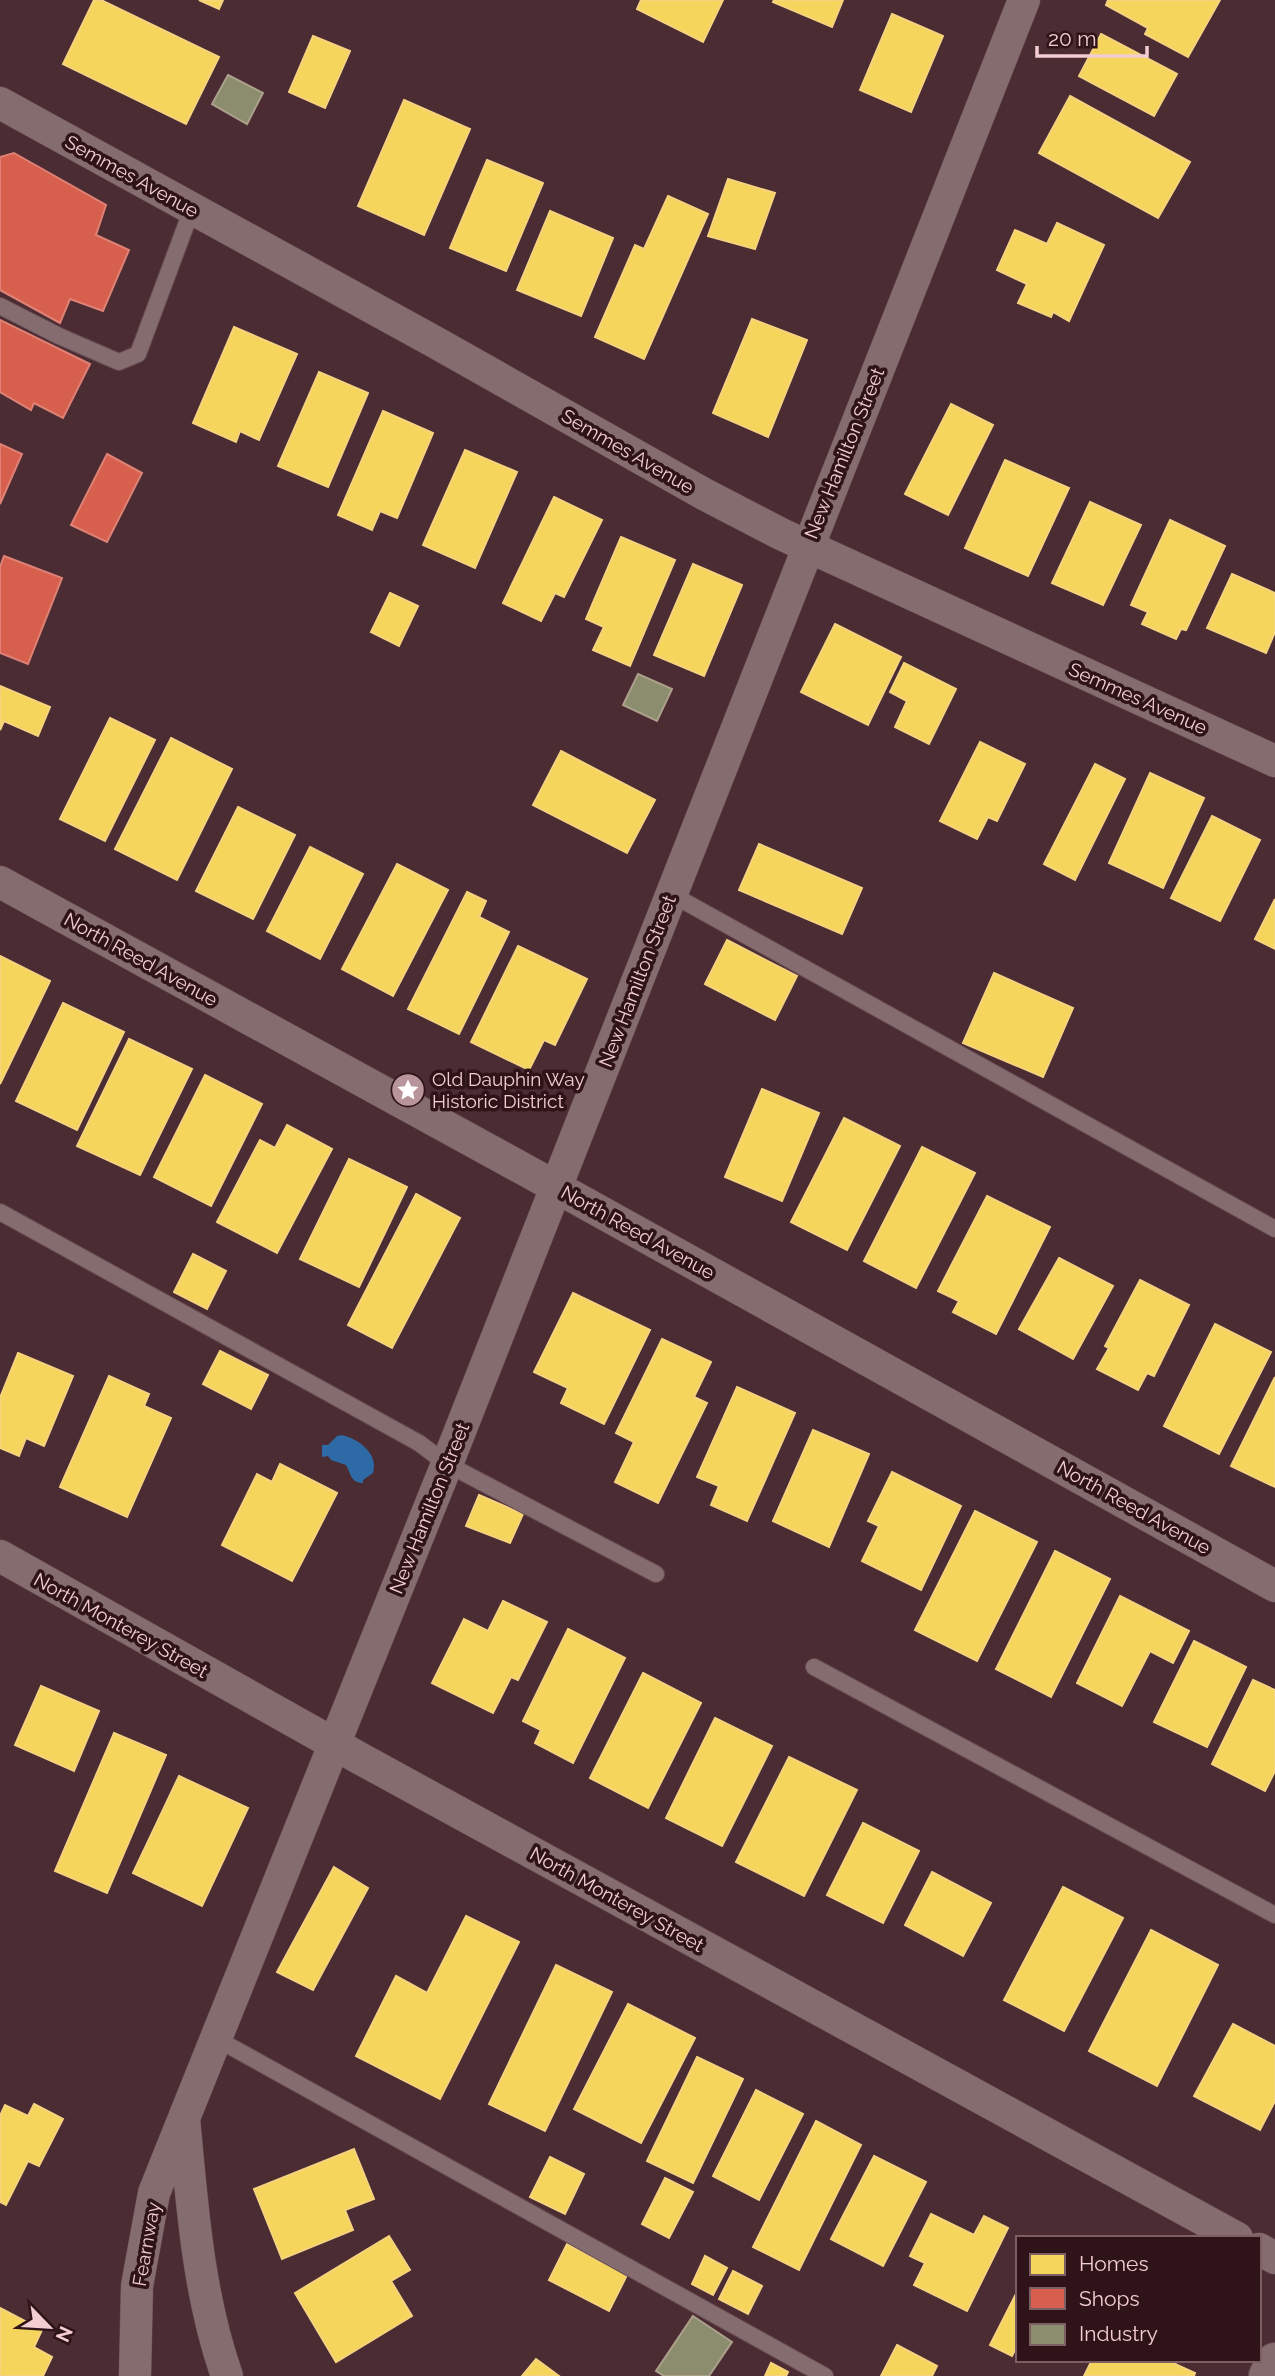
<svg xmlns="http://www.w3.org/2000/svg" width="1275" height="2376" font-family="Raleway,sans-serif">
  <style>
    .water { fill: #2e6aa6 }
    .homes { fill: #f6d55c; stroke: #f5d37f; stroke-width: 2 }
    .shops { fill: #d6604d; stroke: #df8175; stroke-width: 2 }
    .industry { fill: #8c8c6e; stroke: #aba08c; stroke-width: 2 }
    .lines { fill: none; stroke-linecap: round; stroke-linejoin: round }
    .service-casing { stroke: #674b51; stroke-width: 18 }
    .minor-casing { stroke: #674b51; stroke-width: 33 }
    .tertiary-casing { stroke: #674b51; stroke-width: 40 }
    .service { stroke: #846c6f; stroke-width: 16 }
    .minor { stroke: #846c6f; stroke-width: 32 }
    .tertiary { stroke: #846c6f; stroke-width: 38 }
    .labels { text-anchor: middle; stroke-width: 7; stroke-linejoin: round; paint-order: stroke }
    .street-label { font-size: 19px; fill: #f3cdd1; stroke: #2e1418 }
    .poi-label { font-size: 19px; fill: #f3cdd1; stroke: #2e1418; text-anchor: start }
  </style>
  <rect width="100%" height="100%" fill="#4b2c33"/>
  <!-- water -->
  <path class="water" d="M342,1435C359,1439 379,1454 373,1473L363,1480V1483C351,1483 351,1474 346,1465L331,1460L328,1456L322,1457V1445H328L337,1436Z"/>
  <!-- homes -->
  <g class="homes">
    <path d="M94,0H101L219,57L186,124L63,64Z"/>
    <path d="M199,0H223L219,9Z"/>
    <path d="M641,0H723L703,42L637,9Z"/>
    <path d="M774,0H843L832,27L773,2Z"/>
    <path d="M1108,0H1220L1188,57L1145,34L1148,28L1106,5Z"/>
    <path d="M892,14L943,36L911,112L860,90Z"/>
    <path d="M1101,34L1177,74L1154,116L1079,76Z"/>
    <path d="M313,36L350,51L325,108L289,92Z"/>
    <path d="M1070,96L1190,162L1158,218L1039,153Z"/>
    <path d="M404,100L470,129L424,235L358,206Z"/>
    <path d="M487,160L543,183L506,271L450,248Z"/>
    <path d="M728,179L775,193L755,249L708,236Z"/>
    <path d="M668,196L708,214L644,359L595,337L635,245L644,249Z"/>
    <path d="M550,211L613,238L581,316L517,290Z"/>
    <path d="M1057,223L1104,245L1069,321L1053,312L1051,317L1018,303L1027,284L997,270L1015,230L1047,244Z"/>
    <path d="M752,319L807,340L768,437L713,413Z"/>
    <path d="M234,327L297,354L259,440L240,431L236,442L193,423Z"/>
    <path d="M319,372L368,393L328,487L278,466Z"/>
    <path d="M951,404L993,425L948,515L905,494Z"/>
    <path d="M383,411L433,433L397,518L380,511L372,530L338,515Z"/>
    <path d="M465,450L517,472L475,568L423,545Z"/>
    <path d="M1005,460L1069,488L1028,576L965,548Z"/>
    <path d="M554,497L602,520L564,597L555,593L541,621L503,603Z"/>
    <path d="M1090,502L1141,525L1103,605L1052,583Z"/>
    <path d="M1170,520L1225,546L1186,630L1181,629L1176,639L1142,624L1148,612L1131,605Z"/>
    <path d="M621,537L675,560L630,666L593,650L604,627L586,619Z"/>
    <path d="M693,564L742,585L704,676L654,655Z"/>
    <path d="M1232,574L1275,593V632L1266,653L1207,628Z"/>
    <path d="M390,593L418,606L399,646L371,632Z"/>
    <path d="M835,624L901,657L868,725L801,692Z"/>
    <path d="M904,663L956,689L929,744L895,727L907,701L890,692Z"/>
    <path d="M0,686L50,707L38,736L4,721L0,730Z"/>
    <path d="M110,718L155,740L105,841L60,819Z"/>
    <path d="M171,738L232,769L177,880L115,849Z"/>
    <path d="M980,742L1025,764L997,821L988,817L977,839L940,821Z"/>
    <path d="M561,751L655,800L627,853L533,805Z"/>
    <path d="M1095,764L1125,779L1075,880L1044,864Z"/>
    <path d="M1150,773L1204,798L1163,888L1109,863Z"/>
    <path d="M238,807L295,835L253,919L196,891Z"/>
    <path d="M1212,816L1260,840L1220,921L1171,898Z"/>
    <path d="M759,844L862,888L842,934L739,890Z"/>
    <path d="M310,847L363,874L320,959L267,931Z"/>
    <path d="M397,864L448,890L393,996L342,969Z"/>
    <path d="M467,892L486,901L479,917L509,932L459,1034L408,1009Z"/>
    <path d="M1275,899V949L1255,939Z"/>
    <path d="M727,940L797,976L775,1020L705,984Z"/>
    <path d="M518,946L587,979L555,1045L544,1040L529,1070L471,1042Z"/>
    <path d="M0,956L50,981L0,1084Z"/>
    <path d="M994,973L1073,1008L1043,1077L963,1043Z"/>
    <path d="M63,1003L124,1032L77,1130L16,1101Z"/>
    <path d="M129,1039L192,1069L140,1175L77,1146Z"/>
    <path d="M205,1075L262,1104L211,1206L154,1177Z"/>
    <path d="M762,1089L819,1113L782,1201L725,1177Z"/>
    <path d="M844,1118L900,1146L847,1250L791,1222Z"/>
    <path d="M287,1125L332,1149L277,1253L217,1222L260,1140L275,1148Z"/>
    <path d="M922,1147L975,1173L916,1288L864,1261Z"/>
    <path d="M349,1159L407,1187L359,1287L300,1259Z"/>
    <path d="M416,1194L460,1218L392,1348L348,1325Z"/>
    <path d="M987,1196L1050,1227L996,1334L953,1312L959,1301L938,1291Z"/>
    <path d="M193,1254L226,1271L207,1309L174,1292Z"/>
    <path d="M1059,1258L1113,1286L1073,1359L1019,1329Z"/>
    <path d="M1140,1280L1189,1305L1154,1376L1147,1373L1138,1390L1097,1369L1109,1348L1105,1346Z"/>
    <path d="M573,1293L650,1330L604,1424L561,1403L568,1388L534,1372Z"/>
    <path d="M1215,1324L1271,1352L1219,1454L1164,1426Z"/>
    <path d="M662,1339L711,1362L694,1397L707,1403L658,1503L615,1482L634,1442L616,1433Z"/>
    <path d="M220,1351L268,1375L251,1409L203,1384Z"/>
    <path d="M18,1353L73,1376L44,1446L26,1438L19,1456L0,1448V1398Z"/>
    <path d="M109,1376L149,1394L144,1406L171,1418L127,1517L60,1487Z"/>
    <path d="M1275,1377V1487L1231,1466Z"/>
    <path d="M737,1387L795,1413L747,1521L711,1505L719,1486L697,1477Z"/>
    <path d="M813,1430L869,1454L829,1547L773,1521Z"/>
    <path d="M280,1464L337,1493L292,1581L222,1545L257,1474L272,1482Z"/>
    <path d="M892,1472L961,1506L921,1590L862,1561L879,1526L868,1521Z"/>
    <path d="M479,1495L523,1514L510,1543L466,1526Z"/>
    <path d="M975,1511L1037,1542L977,1661L915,1630Z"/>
    <path d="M1055,1551L1110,1579L1051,1697L996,1669Z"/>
    <path d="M1120,1596L1189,1631L1173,1663L1150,1651L1122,1706L1077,1683Z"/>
    <path d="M503,1601L547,1622L518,1680L511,1677L493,1713L432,1683L464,1619L488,1631Z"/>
    <path d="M568,1629L625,1658L573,1763L535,1743L541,1730L523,1721Z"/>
    <path d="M1194,1641L1246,1667L1207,1747L1154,1722Z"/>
    <path d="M643,1673L701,1703L648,1808L590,1778Z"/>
    <path d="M1253,1680L1275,1690V1771L1265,1791L1212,1764Z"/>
    <path d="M41,1686L99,1711L74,1771L15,1745Z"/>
    <path d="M715,1718L772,1746L722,1846L666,1818Z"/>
    <path d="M114,1733L166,1755L107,1893L55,1871Z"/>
    <path d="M789,1757L857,1790L804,1896L736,1862Z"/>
    <path d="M179,1776L248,1808L202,1906L133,1873Z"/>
    <path d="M863,1823L919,1851L883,1923L827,1895Z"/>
    <path d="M334,1867L368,1888L313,1990L277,1972Z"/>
    <path d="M932,1872L991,1903L963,1956L905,1925Z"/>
    <path d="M1063,1887L1123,1918L1064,2031L1004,2000Z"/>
    <path d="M466,1916L519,1942L440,2099L356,2056L396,1976L427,1993Z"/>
    <path d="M1151,1930L1218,1965L1157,2086L1089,2051Z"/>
    <path d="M556,1965L612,1992L545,2131L489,2104Z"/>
    <path d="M628,2004L695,2038L641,2143L574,2109Z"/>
    <path d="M1233,2024L1275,2046V2101L1260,2130L1194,2096Z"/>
    <path d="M697,2057L743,2079L693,2183L647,2161Z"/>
    <path d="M756,2090L803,2114L759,2200L713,2176Z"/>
    <path d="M34,2104L63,2119L39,2166L28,2161L6,2205L0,2202V2116L5,2105L28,2116Z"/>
    <path d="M816,2121L861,2145L799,2270L753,2247Z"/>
    <path d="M354,2149L374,2199L345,2210L353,2230L282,2259L254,2189Z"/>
    <path d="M874,2156L926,2182L883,2266L831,2239Z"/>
    <path d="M550,2157L584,2174L565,2214L530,2197Z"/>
    <path d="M665,2178L693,2192L669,2238L642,2224Z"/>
    <path d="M931,2214L974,2235L984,2216L1008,2228L967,2311L914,2285L925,2263L910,2256Z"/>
    <path d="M389,2236L410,2270L391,2281L412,2316L336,2362L295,2293Z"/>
    <path d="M567,2244L627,2275L609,2311L549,2280Z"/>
    <path d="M705,2256L727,2268L713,2295L692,2284Z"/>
    <path d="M733,2271L762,2286L748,2314L719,2299Z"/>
    <path d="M1018,2290V2344L1012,2356L990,2345Z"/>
    <path d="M0,2308L42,2330L34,2347L52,2357L43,2376H0Z"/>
    <path d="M897,2345L937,2366L932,2376H881Z"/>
    <path d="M536,2359L559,2376H522Z"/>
    <path d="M1092,2360H1177L1175,2364L1195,2373L1194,2376H1084Z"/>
    <path d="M771,2363L788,2372L786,2376H765Z"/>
  </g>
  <!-- shops -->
  <g class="shops">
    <path d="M14,153L106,205L96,235L129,250L103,311L70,299L60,323L0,290V157Z"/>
    <path d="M0,320L90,364L63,418L34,403L31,410L0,392Z"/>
    <path d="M0,444L22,454L0,504Z"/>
    <path d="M107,454L142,473L107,542L71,525Z"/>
    <path d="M4,556L62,578L28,664L0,653V567Z"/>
  </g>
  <!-- industry -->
  <g class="industry">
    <path d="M228,75L263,93L247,124L212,104Z"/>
    <path d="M638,674L672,689L657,721L623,705Z"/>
    <path d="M693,2316L732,2342L709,2376H664L656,2371Z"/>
  </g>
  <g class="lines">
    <!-- service casing -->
    <g class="service-casing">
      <g id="service">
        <path d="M0,306L59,336L119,362L138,354L192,209"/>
        <path d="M671,894L1275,1229"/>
        <path d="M0,1212L419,1443L447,1464L656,1574"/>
        <path d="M814,1667L1275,1915"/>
        <path d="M217,2039L825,2376"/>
      </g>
    </g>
    <!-- minor casing -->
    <g class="minor-casing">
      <g id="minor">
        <path d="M0,103L433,341L704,494L781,534L1275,761"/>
        <path d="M0,882L527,1171L1275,1586"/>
        <path d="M0,1556L361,1759L1237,2238"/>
        <path d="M1259,2249L1275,2258"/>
        <path d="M135,2376L137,2286L154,2193L182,2123"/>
        <path d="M227,2376C198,2294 192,2204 184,2118L447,1464L1024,0"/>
      </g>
    </g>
    <!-- tertiary casing -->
    <g class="tertiary-casing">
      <path id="tertiary" d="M1268,2376L1275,2362"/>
    </g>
    <!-- service -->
    <use href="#service" class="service"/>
    <!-- minor -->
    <use href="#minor" class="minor"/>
    <!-- tertiary -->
    <use href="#tertiary" class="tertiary"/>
  </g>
  <!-- icons -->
  <defs>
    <g id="sight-disc" transform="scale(1.75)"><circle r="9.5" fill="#b8959a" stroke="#2e1418"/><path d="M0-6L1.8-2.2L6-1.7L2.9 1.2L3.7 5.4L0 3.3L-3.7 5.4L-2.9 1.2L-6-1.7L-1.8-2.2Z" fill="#fff"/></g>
  </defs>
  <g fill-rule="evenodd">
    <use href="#sight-disc" x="408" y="1090"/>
  </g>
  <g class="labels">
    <!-- street labels -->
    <g class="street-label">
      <text transform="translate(132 176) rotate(29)" y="7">Semmes Avenue</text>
      <text transform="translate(628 451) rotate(30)" y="7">Semmes Avenue</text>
      <text transform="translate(844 453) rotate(-68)" y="7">New Hamilton Street</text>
      <text transform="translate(1138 698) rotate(24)" y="7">Semmes Avenue</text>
      <text transform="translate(141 959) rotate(29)" y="7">North Reed Avenue</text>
      <text transform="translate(637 981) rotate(-69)" y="7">New Hamilton Street</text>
      <text transform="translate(638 1232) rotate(29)" y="7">North Reed Avenue</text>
      <text transform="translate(1134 1507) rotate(29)" y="7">North Reed Avenue</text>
      <text transform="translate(429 1508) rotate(-68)" y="7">New Hamilton Street</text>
      <text transform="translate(121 1625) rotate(29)" y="7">North Monterey Street</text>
      <text transform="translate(617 1899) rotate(29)" y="7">North Monterey Street</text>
      <text transform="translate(146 2244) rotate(-80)" y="7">Fearnway</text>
    </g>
    <!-- poi labels -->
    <g class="poi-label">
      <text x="432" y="1086">Old Dauphin Way<tspan x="432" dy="22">Historic District</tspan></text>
    </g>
  </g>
  <!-- legend -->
  <rect x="1016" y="2236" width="245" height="126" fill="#2e1418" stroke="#7d5e62" stroke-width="2"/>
  <rect x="1030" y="2254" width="35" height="21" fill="#f6d55c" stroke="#7d5e62" stroke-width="2"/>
  <text x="1079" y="2271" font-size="21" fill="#f3cdd1">Homes</text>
  <rect x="1030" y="2288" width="35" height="21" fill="#d6604d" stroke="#7d5e62" stroke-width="2"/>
  <text x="1079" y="2306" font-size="21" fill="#f3cdd1">Shops</text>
  <rect x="1030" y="2324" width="35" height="21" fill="#8c8c6e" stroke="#7d5e62" stroke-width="2"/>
  <text x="1079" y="2341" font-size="21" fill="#f3cdd1">Industry</text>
  <!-- north arrow -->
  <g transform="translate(49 2327) rotate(115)" stroke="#2e1418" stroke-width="5" paint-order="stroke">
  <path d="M0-5L12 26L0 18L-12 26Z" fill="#f3cdd1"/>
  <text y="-10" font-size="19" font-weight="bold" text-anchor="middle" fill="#f3cdd1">N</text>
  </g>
  <!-- scale -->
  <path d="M1037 46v10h110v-10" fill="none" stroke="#f3cdd1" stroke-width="3.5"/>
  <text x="1048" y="46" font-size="21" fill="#f3cdd1" stroke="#2e1418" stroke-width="5" paint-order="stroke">20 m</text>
</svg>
